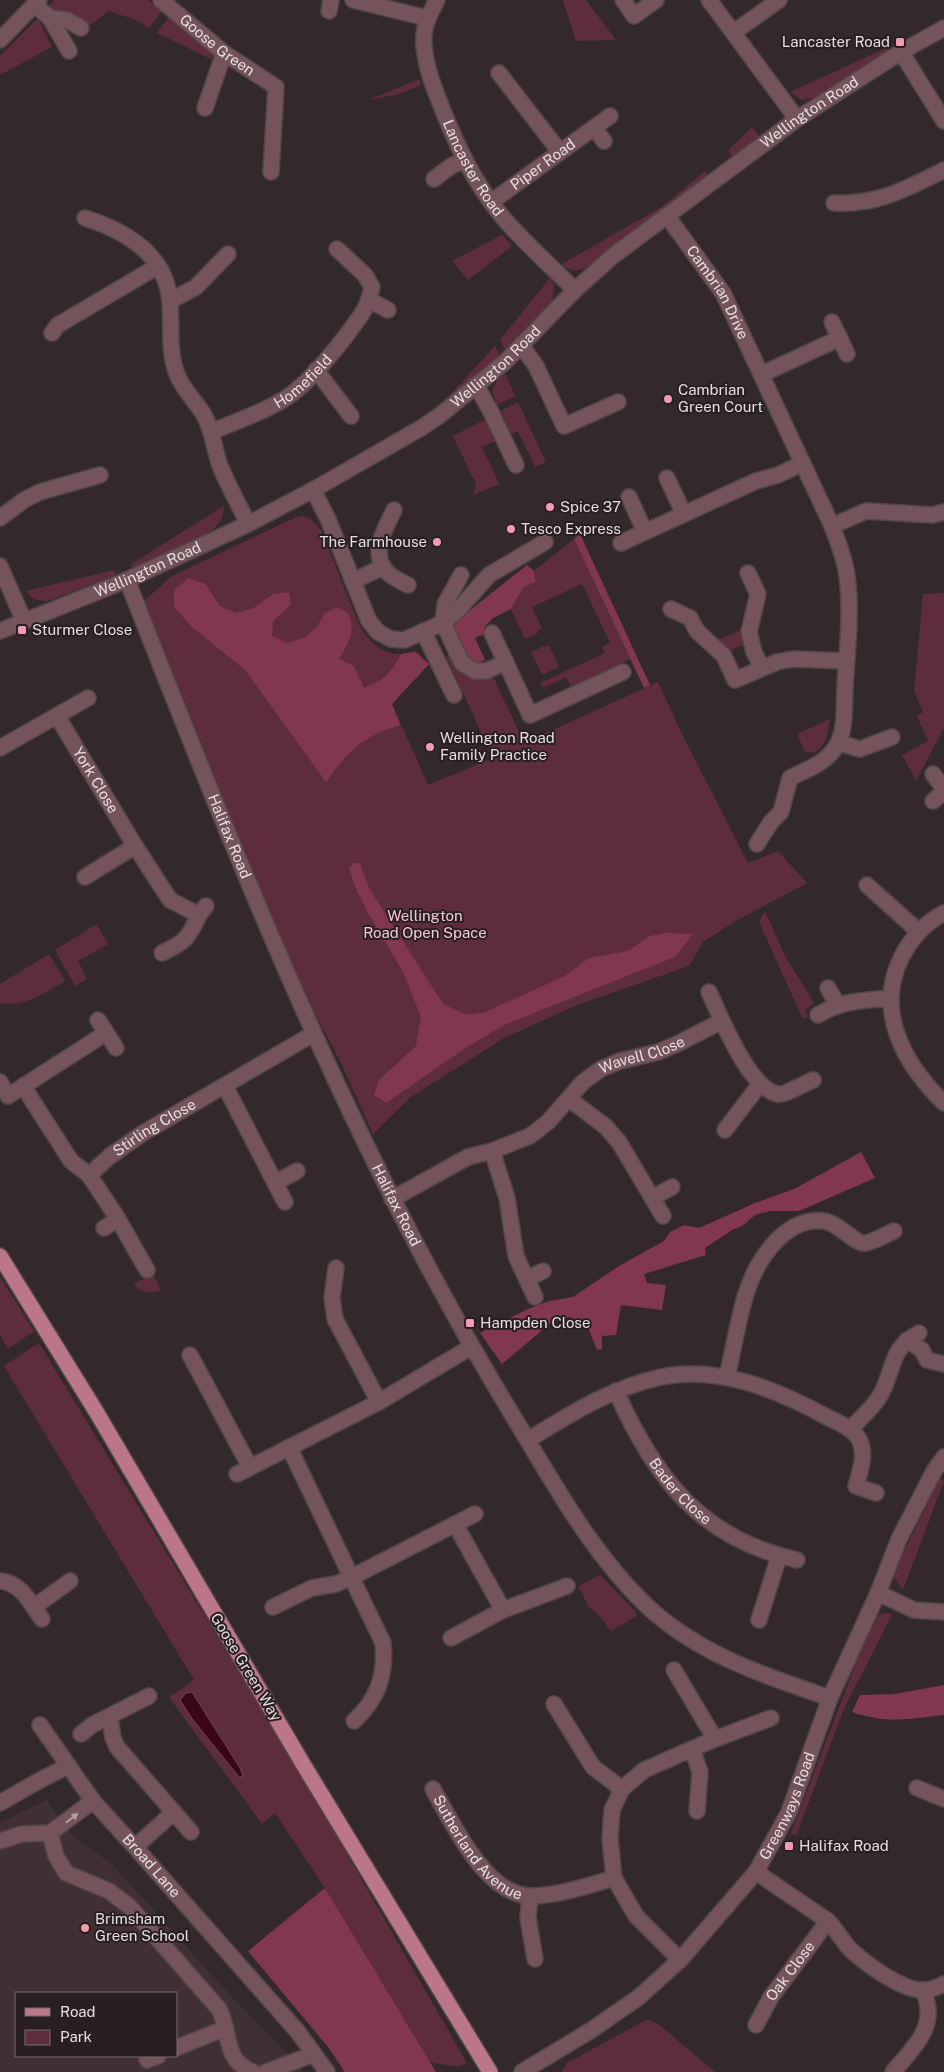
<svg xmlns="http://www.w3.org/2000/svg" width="944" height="2072" font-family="'Public Sans',sans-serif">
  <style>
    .built { fill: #403034; fill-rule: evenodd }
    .green { fill: #5e2d3b }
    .forest { fill: #81374d }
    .water { fill: #3a0419; stroke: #6e4655 }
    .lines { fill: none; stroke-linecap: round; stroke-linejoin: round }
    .minor-casing { stroke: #504648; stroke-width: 18 }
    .major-casing { stroke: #504648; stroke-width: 18 }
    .minor { stroke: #75535b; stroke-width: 15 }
    .major { stroke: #b78; stroke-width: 15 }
    .oneway { fill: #b3a0a4 }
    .poi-dot { fill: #f29ab0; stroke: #291f22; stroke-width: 2 }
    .labels { text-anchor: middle; stroke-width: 4; stroke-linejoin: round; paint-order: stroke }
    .poi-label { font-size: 15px; fill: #e6dfe0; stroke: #291f22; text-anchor: start }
    .street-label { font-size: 15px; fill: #e6dfe0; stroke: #291f22 }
    .park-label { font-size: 15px; fill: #f6c8d2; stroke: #291f22 }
  </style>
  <rect width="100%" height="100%" fill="#33292b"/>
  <!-- built -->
  <path class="built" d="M47,1800L63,1824L81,1843L111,1863L232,1997L304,2072H0V1823ZM16,1993H176V2056H16Z"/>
  <!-- green -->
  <g class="green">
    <path d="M54,0H148L162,11L149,28L136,20L109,11L90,25L68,12L47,9Z"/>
    <path d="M563,0H586L616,40L576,41Z"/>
    <path d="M169,17L215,51L211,59L157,33Z"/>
    <path d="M38,18L52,47L0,75V56Z"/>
    <path d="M891,46L892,48L816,97L802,100L790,92Z"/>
    <path d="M419,79L421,85L399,94L368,100Z"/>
    <path d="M752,127L760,137L732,157L728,150Z"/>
    <path d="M705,171L708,175L586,268C578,271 568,272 562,264L663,206Z"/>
    <path d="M502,235L512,246L468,280L452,261Z"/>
    <path d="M550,278L554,286L552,302L505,350L500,340Z"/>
    <path d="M495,346L500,356L439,407Z"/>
    <path d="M505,373L515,396L497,405L492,390L498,379Z"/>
    <path d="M518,402L546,462L535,467L518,431L511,434L501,411Z"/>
    <path d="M488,418L498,440L482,447L499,484L473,495L476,484L453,436Z"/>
    <path d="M224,506C223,520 219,525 208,533L133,569L131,564Z"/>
    <path d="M303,516L311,519L321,530L359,625C368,640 382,655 400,654C406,654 410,651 416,652L429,664L392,704L428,785L493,758L446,656L450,654C459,672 472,684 492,674L524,743L658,682L681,732L748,863L778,851L807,883L734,922L703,942L689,966L577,1005L504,1038L411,1097L373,1134L341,1063L298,981L255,881L143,602L172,576L294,518Z"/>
    <path d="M574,539L630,659L571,686L566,677L543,688L540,683L605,653L602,647L610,643L582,584L532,607L542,628L537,631L538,633L525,639L511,609L523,588L536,582L534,571Z"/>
    <path d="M114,570L116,575L48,601C39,601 31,600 26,591Z"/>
    <path d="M944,593V728L916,781L902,755L928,741L917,716L923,712L914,691L923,594Z"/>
    <path d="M741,630L744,632L748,642L727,652L717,640Z"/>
    <path d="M549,645L559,667L542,675L531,652L544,646L545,647Z"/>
    <path d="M830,719C828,733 825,756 805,752L797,734Z"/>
    <path d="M765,911L786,958L814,1003L805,1010L808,1017L805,1018L802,1017L759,922Z"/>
    <path d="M97,924L108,944L78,961L87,979L75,986L55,950Z"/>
    <path d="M49,954L65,981C44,993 26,1007 0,1003V984Z"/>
    <path d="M153,1274L161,1290C151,1293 141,1294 134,1284Z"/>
    <path d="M0,1277L34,1331L8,1349L0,1335Z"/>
    <path d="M39,1343L298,1769L467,2063L457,2067L430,2062L325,1888L275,1813L262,1824L169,1697L194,1680L4,1366Z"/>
    <path d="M940,1478L944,1481L903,1590L894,1578L895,1570Z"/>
    <path d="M600,1575L636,1612V1616L611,1631L598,1614L589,1607L578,1586Z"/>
    <path d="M887,1613L892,1615L843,1711L796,1836L791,1833L871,1624L878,1615Z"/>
    <path d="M648,2019L658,2024L715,2072H561L567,2063Z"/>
  </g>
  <!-- forest -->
  <g class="forest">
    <path d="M580,534L650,685L644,688L574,539Z"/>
    <path d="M527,565L534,571L536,582L523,588L511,609L493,618L484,627L486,633L475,638L485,660C466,670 458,643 452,630L455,622Z"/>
    <path d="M189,578L205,584L220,606L236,613L252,609L273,594L289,592L291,604L273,621L272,636L287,643L305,637L316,628L325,613L337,607L348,613C356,634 349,641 339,659L354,666L364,688C384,680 391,673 401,654L416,652L429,664L392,704L400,725C360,738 350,749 326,782L245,670L191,626L174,607V590Z"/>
    <path d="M354,863H360L369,888L443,1004L465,1014L483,1013L565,976L589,958L628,951L650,936L666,933L693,934L675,957L506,1024L464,1049L386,1103L374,1095L379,1080L416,1046L421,1017L403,972L367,911L354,884L349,868Z"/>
    <path d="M861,1152L875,1178L799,1211H770L755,1215L742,1226L732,1230L705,1248L706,1255L644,1274L647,1283L666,1285L662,1310L621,1305L616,1335L602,1336V1349L597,1350L586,1322L569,1317L551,1323L502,1364L480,1333L528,1309L549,1301L573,1297L619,1266L664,1241L670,1232L684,1225L699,1228L755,1203L796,1188Z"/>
    <path d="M944,1685V1715C909,1719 886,1724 852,1712L860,1695L895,1694Z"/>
    <path d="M325,1888L430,2062L436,2072H345L328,2047L248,1951Z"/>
  </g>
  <!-- water -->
  <path class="water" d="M192,1692L240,1768L243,1776L239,1777L193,1720L180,1700L186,1693Z"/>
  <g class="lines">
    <!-- minor casing -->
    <g class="minor-casing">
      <g id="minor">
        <path id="s1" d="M161,0L224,53L276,87L271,172"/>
        <path d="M353,0L427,18"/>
        <path id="s2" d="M437,0C429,15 422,29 424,46C426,68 434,88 442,108C457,146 474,182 500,214C522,241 550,265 575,290"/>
        <path d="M623,0L634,16L656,0"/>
        <path d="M709,0L797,119"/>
        <path d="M35,5L50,18L69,51"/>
        <path d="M329,11L331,0"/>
        <path d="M50,18L67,20L81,28"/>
        <path d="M734,32L779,0"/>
        <path d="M0,40L39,0"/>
        <path d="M901,52L944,121"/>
        <path d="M499,73L560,152"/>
        <path d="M205,108L224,53"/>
        <path d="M594,128L604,141"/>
        <path d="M434,179L451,166L465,160"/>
        <path id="s3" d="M491,202L610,116"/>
        <path d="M834,203C878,205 906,189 944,170"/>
        <path id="s4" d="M667,216L723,293L832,526C838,542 845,559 847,576C852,612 847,650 845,687C844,704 846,727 838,743C829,762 808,769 790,778L781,812L771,822L757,844"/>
        <path d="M85,218C126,231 167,255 170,303C172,326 168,352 177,374C182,389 196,401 204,415C213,431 214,449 220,466C228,485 239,505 248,524"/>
        <path d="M369,300L388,310"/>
        <path d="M170,301L196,287L228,254"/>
        <path d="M832,322L847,354"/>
        <path d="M52,333L58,325L158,266"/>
        <path d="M521,345L536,366L564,426L618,402"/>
        <path d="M316,370L351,416"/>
        <path d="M762,374L840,338"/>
        <path d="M476,385L491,412L516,465"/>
        <path id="s5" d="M211,432C234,422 259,414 281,401C307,387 344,340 361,315C367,307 370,297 372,287L365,275L337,249"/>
        <path d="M667,478L684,514"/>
        <path d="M313,490L328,519L369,621L378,632L391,639L404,640L443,623L458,610L489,575L545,542"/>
        <path d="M629,497L645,532"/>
        <path d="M394,510C385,529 369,554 388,573C393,578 402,582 408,585"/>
        <path d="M0,518L24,500L40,492L100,475"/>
        <path d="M832,526L866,511L932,515L944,512"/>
        <path d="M621,543L756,481L778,475L803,463"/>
        <path d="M0,566L24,621"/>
        <path d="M748,573L758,594L749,632L754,652L762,668"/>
        <path d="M461,575L445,604L443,623L462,663L475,671H486L506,662"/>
        <path id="s6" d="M127,580C238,863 350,1146 507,1406C549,1475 589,1551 648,1607C700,1655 765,1676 830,1698"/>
        <path d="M353,581L383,567"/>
        <path d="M671,609L690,618L697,631L724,656L735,680L777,662L793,659L846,661"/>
        <path id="s7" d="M0,631L127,580L248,524L313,490L421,428L439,416L506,361L575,290L613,256L797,119L901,52L944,28"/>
        <path d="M423,631L454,695"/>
        <path d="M492,633L530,715L623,672"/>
        <path id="s8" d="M57,716L135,846L170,900L199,915L206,906"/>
        <path d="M839,743L860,749L892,737"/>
        <path d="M0,748L88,698"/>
        <path d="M933,774L944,789"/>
        <path d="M933,801L944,792"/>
        <path d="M85,877L135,846"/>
        <path d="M867,885L918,931"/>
        <path d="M944,913C925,923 912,937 902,956C874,1011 904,1064 944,1103"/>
        <path d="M162,953C185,942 188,939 199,915"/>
        <path d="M828,988L837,1004"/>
        <path d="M709,992C721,1017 748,1087 777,1094C784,1096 805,1083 813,1080"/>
        <path d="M818,1015C843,1000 861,1001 890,998"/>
        <path d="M98,1020L116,1048"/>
        <path d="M0,1082L8,1096L106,1033"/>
        <path d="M23,1086L71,1161L89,1175L118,1219L147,1270"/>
        <path d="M225,1086L285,1202"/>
        <path d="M569,1099L605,1126L619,1142L663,1216"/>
        <path d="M725,1130L760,1084"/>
        <path d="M492,1151L507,1198L516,1256L535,1297"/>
        <path id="s9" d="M89,1175L110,1156L143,1133L313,1034"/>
        <path d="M275,1183L297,1171"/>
        <path d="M654,1197L672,1187"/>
        <path id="s10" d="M392,1199L468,1157L492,1151L530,1136L548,1122L583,1082L601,1069L620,1061L658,1052L677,1044L722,1021"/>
        <path d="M104,1228L118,1219"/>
        <path d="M336,1268L332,1298L335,1319L379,1402"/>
        <path d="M527,1279L543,1271"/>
        <path d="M907,1340L922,1350L927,1360L944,1364"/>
        <path d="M190,1355L250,1467"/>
        <path d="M727,1377C734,1348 738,1316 748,1288C759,1257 786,1217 823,1221C838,1222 857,1246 866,1243C875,1241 885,1235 894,1231"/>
        <path id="s11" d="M616,1391C654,1477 701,1539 797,1560"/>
        <path d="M850,1429C861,1418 874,1407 881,1394C895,1368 889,1349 919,1333"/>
        <path d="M528,1440C570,1414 611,1388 661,1377C718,1365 778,1390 827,1417C838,1423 854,1428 860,1441C866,1455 860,1472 856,1486L876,1493"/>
        <path d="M289,1447L383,1643C386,1675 378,1699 354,1721"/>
        <path d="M237,1474L379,1402L471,1347"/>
        <path d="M455,1524L503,1610"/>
        <path d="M0,1581C22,1583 30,1603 42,1619"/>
        <path d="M878,1593L914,1610L944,1612"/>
        <path d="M34,1607L70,1581"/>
        <path d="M273,1607L312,1588L336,1584L352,1577L475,1514"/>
        <path d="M759,1620L779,1556"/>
        <path d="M451,1638L503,1610L567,1586"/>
        <path d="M674,1670L715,1739"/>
        <path d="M554,1704L593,1767L622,1789"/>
        <path d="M110,1717L113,1738L117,1747L191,1832"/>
        <path id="s12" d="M40,1725L93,1801L135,1847L298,2032L327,2072"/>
        <path d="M81,1734L92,1725L149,1696"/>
        <path d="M692,1749L700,1772L697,1811"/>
        <path d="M917,1788L944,1799"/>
        <path id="s13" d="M433,1789C452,1822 486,1897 532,1896C560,1895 587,1886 614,1878"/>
        <path d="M0,1803C23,1790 45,1776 69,1766"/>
        <path d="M50,1833L56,1856L66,1873L109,1891L129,1906L219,2009C232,2033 222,2060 253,2072"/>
        <path d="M0,1841L22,1834L50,1833L93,1801"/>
        <path d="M135,1847L174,1812"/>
        <path d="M756,1872L828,1921C838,1931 843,1943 853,1952C868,1965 904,1992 925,1990C931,1990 938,1987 944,1984"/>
        <path d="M530,1896L528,1918L535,1959"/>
        <path d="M680,1960L636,1916L614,1878L610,1839L612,1810L622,1789L644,1770L715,1739L771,1718"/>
        <path id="s14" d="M756,2025L771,1997L828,1921"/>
        <path d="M176,2048L216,2032L226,2030"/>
        <path d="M147,2060L158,2056"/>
        <path d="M266,2072L314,2054"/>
        <path id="s15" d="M522,2072L593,2029L639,1997L680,1960L756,1872L789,1812L830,1698L878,1593L899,1539L934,1471L944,1457"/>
        <path d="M893,2072C906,2056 927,2037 928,2015C929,2007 926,1998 924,1991"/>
      </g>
    </g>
    <!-- major casing -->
    <g class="major-casing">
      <path id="major" d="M0,1256L97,1413L303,1764L490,2072"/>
    </g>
    <!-- minor -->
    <use href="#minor" class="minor"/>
    <!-- major -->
    <use href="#major" class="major"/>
  </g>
  <!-- one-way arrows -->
  <defs><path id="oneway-solid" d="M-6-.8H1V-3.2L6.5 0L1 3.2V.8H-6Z" transform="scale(1.25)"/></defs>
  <use class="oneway" href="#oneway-solid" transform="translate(72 1818) rotate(-38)"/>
  <!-- markers -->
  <g class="poi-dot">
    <rect x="895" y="37" width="10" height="10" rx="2.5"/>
    <circle cx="668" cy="399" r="5"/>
    <circle cx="550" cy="507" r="5"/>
    <circle cx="511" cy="529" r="5"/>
    <circle cx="437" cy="542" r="5"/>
    <rect x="17" y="625" width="10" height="10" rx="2.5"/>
    <circle cx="430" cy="747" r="5"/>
    <rect x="465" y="1318" width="10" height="10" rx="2.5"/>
    <rect x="784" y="1841" width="10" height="10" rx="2.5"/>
    <circle cx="85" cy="1928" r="5"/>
  </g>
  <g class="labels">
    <!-- poi labels -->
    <g class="poi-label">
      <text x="890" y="47" text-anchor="end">Lancaster Road</text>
      <text x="678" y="395">Cambrian<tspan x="678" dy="17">Green Court</tspan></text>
      <text x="560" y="512">Spice 37</text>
      <text x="521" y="534">Tesco Express</text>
      <text x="427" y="547" text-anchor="end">The Farmhouse</text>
      <text x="32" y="635">Sturmer Close</text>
      <text x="440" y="743">Wellington Road<tspan x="440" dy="17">Family Practice</tspan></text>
      <text x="480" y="1328">Hampden Close</text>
      <text x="799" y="1851">Halifax Road</text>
      <text x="95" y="1924">Brimsham<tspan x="95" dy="17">Green School</tspan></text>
    </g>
    <!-- street labels -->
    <g class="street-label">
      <text dy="5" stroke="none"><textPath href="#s1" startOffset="72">Goose Green</textPath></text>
      <text dy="5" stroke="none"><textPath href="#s7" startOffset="970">Wellington Road</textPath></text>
      <text dy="5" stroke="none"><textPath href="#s3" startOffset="64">Piper Road</textPath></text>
      <text dy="5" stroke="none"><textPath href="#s2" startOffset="181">Lancaster Road</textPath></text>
      <text dy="5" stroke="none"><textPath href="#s4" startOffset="92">Cambrian Drive</textPath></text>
      <text dy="5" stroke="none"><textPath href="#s7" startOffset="565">Wellington Road</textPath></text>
      <text dy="5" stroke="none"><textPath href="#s5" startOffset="106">Homefield</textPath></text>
      <text dy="5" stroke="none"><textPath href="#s7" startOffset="160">Wellington Road</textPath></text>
      <text dy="5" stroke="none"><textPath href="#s8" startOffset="75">York Close</textPath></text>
      <text dy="5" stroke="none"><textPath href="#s6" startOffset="276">Halifax Road</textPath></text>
      <text dy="5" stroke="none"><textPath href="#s10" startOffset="294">Wavell Close</textPath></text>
      <text dy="5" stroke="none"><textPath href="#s9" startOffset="81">Stirling Close</textPath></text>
      <text dy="5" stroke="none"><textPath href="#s6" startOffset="681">Halifax Road</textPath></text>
      <text dy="5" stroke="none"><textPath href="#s11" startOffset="120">Bader Close</textPath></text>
      <text transform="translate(246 1667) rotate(59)" y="5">Goose Green Way</text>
      <text dy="5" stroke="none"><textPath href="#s15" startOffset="384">Greenways Road</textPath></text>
      <text dy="5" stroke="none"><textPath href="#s13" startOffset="75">Sutherland Avenue</textPath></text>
      <text dy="5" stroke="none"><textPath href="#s12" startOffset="180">Broad Lane</textPath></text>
      <text dy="5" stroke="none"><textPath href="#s14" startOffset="64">Oak Close</textPath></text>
    </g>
    <!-- park labels -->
    <g class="park-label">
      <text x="425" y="921">Wellington<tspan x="425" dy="17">Road Open Space</tspan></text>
    </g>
  </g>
  <!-- legend -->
  <rect x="15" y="1992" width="162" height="65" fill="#291f22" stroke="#756c6e"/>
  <rect x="25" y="2008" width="25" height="8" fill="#bb7788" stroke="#756c6e"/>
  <text x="60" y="2017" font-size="15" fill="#e6dfe0">Road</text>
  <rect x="25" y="2030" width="25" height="15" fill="#5e2d3b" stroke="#756c6e"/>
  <text x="60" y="2042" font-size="15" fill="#e6dfe0">Park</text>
</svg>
